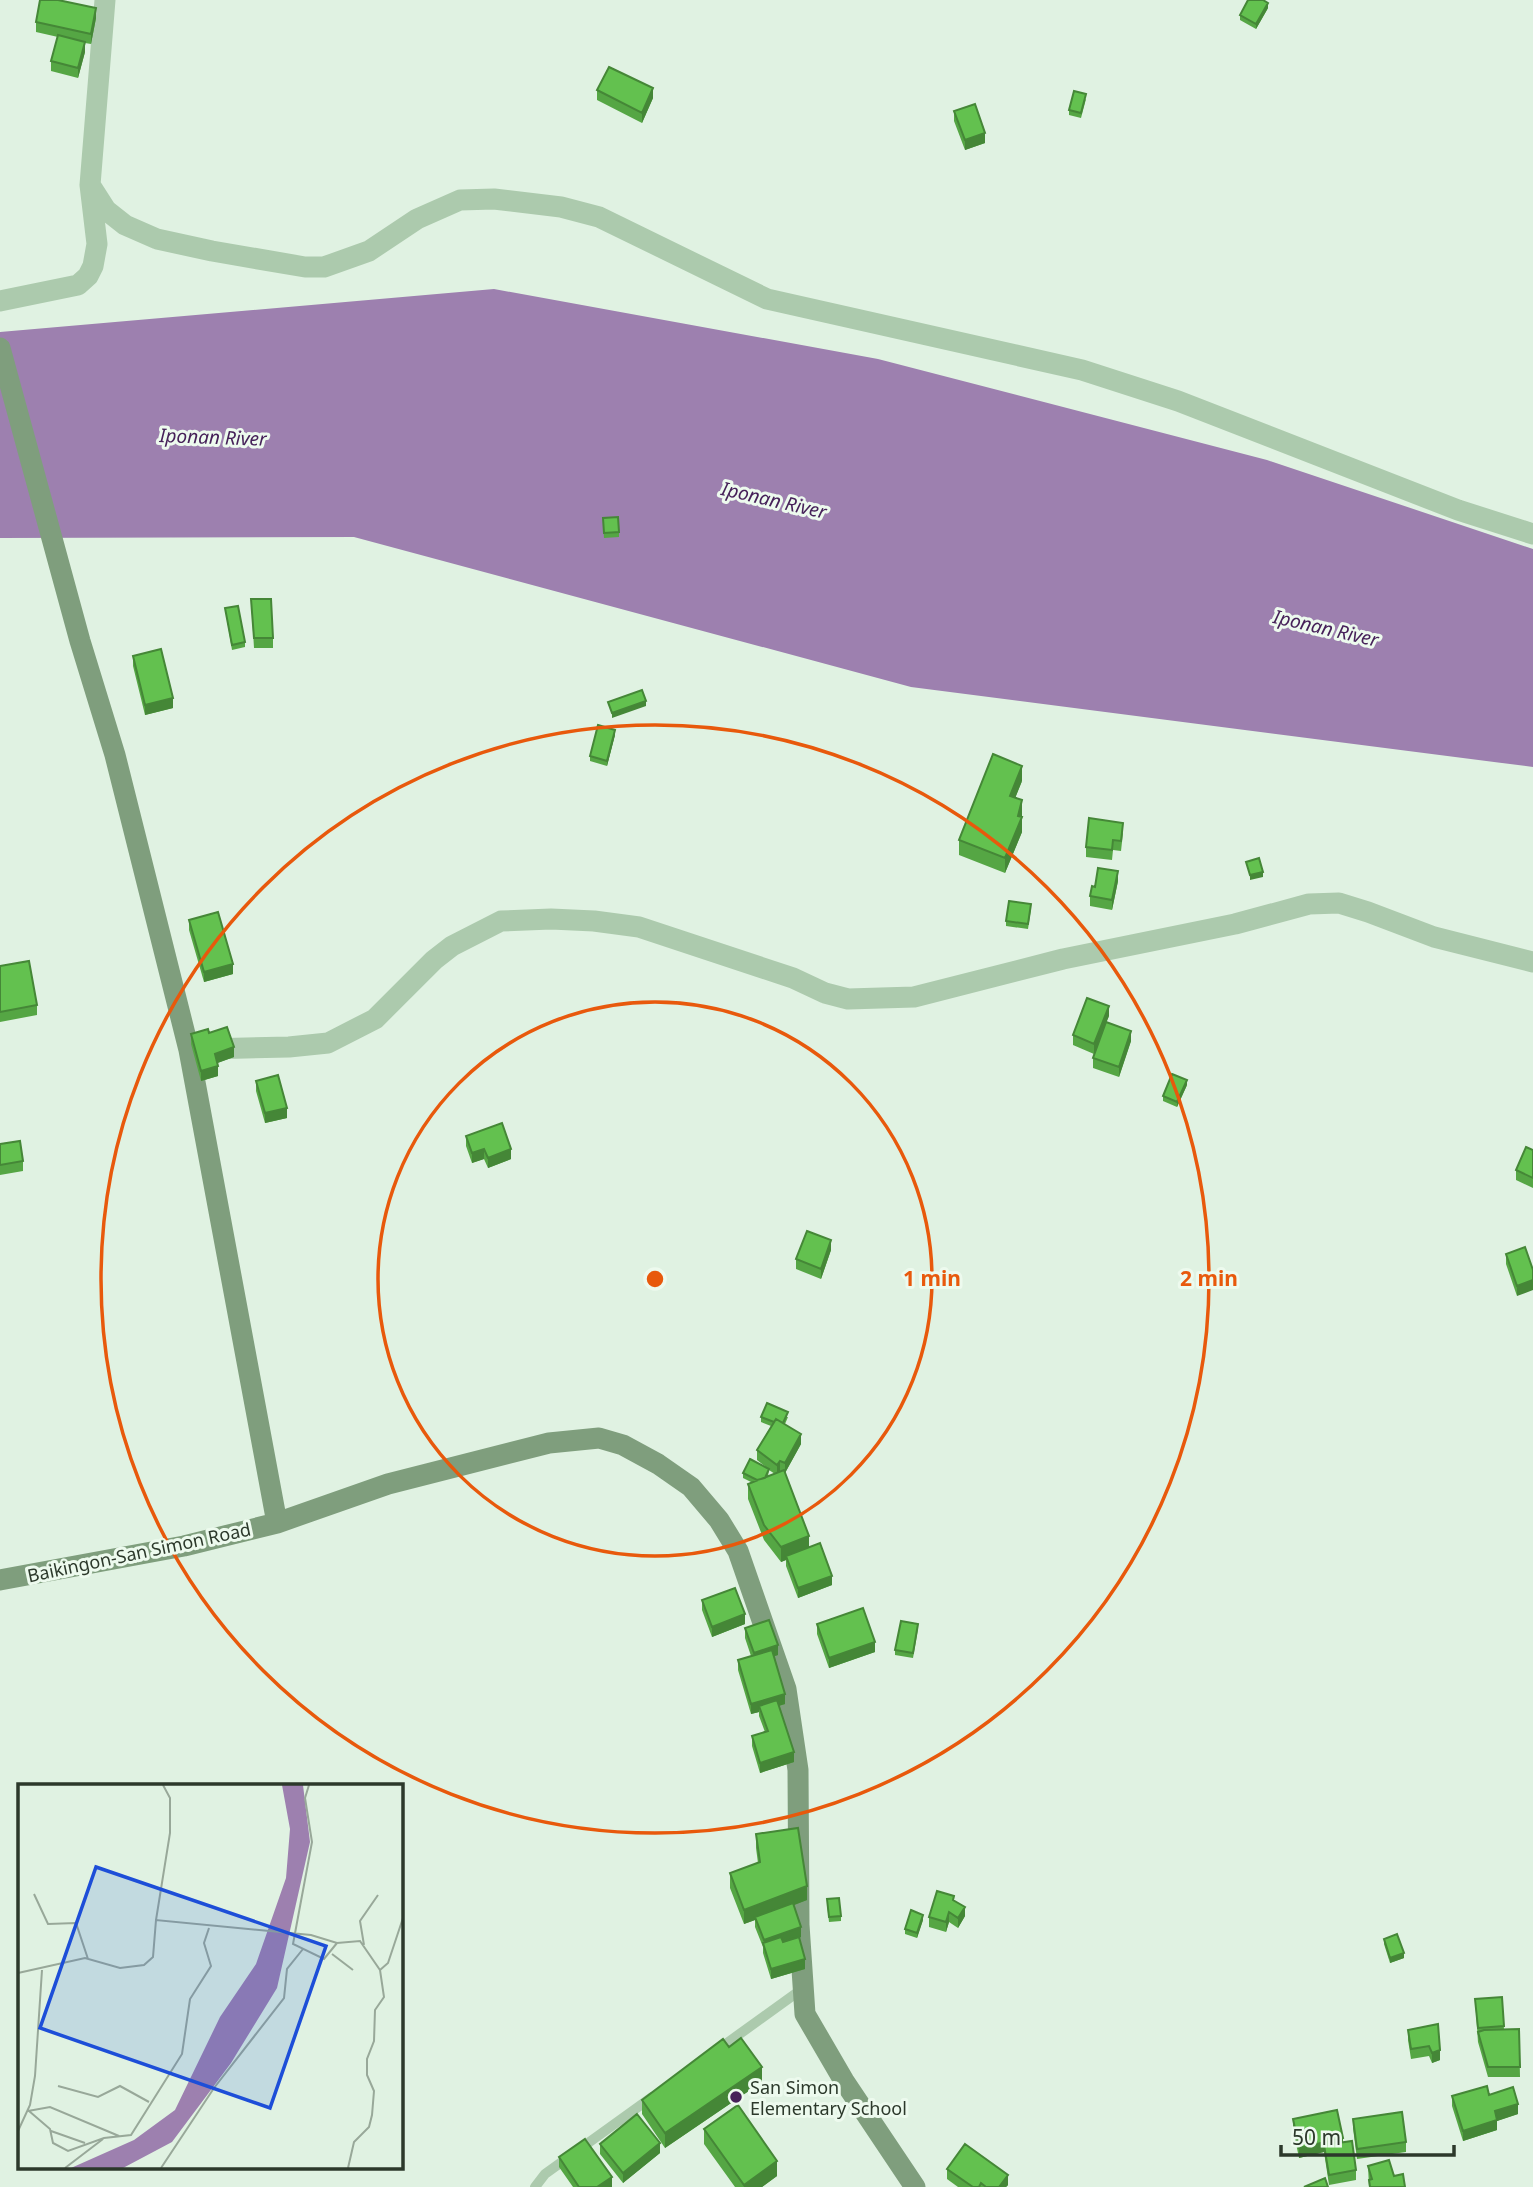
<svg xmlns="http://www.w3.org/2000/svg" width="1533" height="2187" font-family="'Noto Sans',sans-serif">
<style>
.water{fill:#9d80af}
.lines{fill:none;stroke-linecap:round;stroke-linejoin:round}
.lane{stroke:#accaad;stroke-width:10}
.street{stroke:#accaad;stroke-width:21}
.secondary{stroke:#7f9e7d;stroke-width:21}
.wall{fill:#55a644;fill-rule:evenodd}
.shaded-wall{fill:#458737}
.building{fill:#63c14f;stroke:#458737;stroke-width:2}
.ring{fill:none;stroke:#e8590c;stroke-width:3.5}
.poi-dot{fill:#462159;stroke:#edfaee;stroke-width:2.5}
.labels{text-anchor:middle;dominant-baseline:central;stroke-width:6;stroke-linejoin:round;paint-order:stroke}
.street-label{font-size:18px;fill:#2c392b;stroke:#edfaee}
.poi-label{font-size:18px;fill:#2c392b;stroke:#edfaee;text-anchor:start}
.water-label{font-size:19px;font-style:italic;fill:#462159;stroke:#edfaee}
.inset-road{fill:none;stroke:#98a899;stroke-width:2}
.view{fill:#1d4ed8;fill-opacity:0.15;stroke:#1d4ed8;stroke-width:3.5}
.inset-edge{fill:none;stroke:#2c392b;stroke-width:3.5}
.centre{fill:#e8590c;stroke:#edfaee;stroke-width:3.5}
.ring-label{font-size:21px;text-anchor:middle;font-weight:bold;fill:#e8590c;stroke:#edfaee;stroke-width:6;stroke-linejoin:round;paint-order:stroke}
</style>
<rect width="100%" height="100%" fill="#e0f2e2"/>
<path class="water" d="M 494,289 L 878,359 L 1267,460 L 1533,549 L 1533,767 L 911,687 L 354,537 L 0,538 L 0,332 Z"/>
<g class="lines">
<path class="lane" d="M 716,2051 L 802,1989
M 535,2187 L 545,2174 L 652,2097"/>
<path class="street" d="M 90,185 L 106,210 L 125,225 L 157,239 L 212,251 L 305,267 L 324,267 L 369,251 L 417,219 L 460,200 L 494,199 L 561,207 L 599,217 L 767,299 L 1082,370 L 1178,401 L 1458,510 L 1533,534
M 0,301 L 78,285 L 88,276 L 93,266 L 97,244 L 90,185 L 105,0
M 206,1049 L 289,1047 L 328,1043 L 375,1019 L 434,960 L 452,946 L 501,921 L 551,919 L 594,921 L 639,927 L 793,978 L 825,993 L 848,999 L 914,997 L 1063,959 L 1235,924 L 1309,904 L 1339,903 L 1368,912 L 1434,937 L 1533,962"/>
<path class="secondary" d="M 0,348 L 80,641 L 115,755 L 189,1050 L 277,1523 L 388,1484 L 549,1443 L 599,1438 L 623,1445 L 658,1464 L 691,1487 L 719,1520 L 738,1551 L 786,1689 L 798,1770 L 799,1925 L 805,2014 L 844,2081 L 915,2187
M 0,1580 L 184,1546 L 277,1523"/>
</g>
<path class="wall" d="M 1268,8 L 1256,29 L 1240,20 L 1240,15 Z
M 96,18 L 91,44 L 85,43 L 85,52 L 78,78 L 51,71 L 51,61 L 58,37 L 36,32 L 36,22 Z
M 597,90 L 653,98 L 642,123 L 597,100 Z
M 1086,99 L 1081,118 L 1069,115 L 1069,110 Z
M 954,111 L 985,143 L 965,150 L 954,121 Z
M 603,523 L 619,532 L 619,537 L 604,538 Z
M 251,599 L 273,638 L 273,648 L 254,648 Z
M 225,608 L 245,642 L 245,647 L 232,650 Z
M 133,656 L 173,708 L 145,715 L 133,666 Z
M 615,735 L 607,766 L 590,761 L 590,756 Z
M 1022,781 L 1015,798 L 1022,815 L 1022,832 L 1005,873 L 959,855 L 959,840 Z
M 1123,833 L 1121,851 L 1113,850 L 1112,860 L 1086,857 L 1086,847 Z
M 1118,881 L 1112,910 L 1090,906 L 1090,896 L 1095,887 Z
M 1031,909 L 1028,929 L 1006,926 L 1006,921 Z
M 189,920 L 233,974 L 204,982 L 189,930 Z
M 0,966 L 37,1005 L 37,1015 L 0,1022 Z
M 1109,1016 L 1106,1022 L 1131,1041 L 1119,1077 L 1093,1068 L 1093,1058 L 1101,1037 L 1094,1054 L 1073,1045 L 1073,1035 Z
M 209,1033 L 234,1057 L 217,1063 L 218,1076 L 201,1081 L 191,1044 L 191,1034 Z
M 256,1081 L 287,1118 L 265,1123 L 256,1091 Z
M 1187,1085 L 1177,1107 L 1163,1101 L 1163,1096 Z
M 466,1136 L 511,1159 L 488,1168 L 484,1159 L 472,1163 L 466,1146 Z
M 0,1144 L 23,1161 L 23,1171 L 0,1175 Z
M 1533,1150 L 1533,1188 L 1516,1180 L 1516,1170 Z
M 1525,1247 L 1517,1296 L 1506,1264 L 1506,1254 Z
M 831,1250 L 821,1279 L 796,1269 L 796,1259 Z
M 761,1417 L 788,1417 L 785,1424 L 801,1444 L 785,1473 L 809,1547 L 832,1585 L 798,1598 L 786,1566 L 786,1560 L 781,1562 L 764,1540 L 748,1499 L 748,1484 L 751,1482 L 743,1478 L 743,1473 L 766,1467 L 757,1460 L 757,1450 L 771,1426 L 761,1422 ZM 769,1470 L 775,1474 L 768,1476 Z
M 702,1600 L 745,1624 L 712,1637 L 702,1610 Z
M 817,1624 L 875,1652 L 829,1668 L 817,1634 Z
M 745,1628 L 778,1655 L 774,1656 L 785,1704 L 779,1706 L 794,1762 L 760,1773 L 752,1746 L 752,1736 L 765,1732 L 759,1716 L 759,1712 L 751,1714 L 738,1670 L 738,1660 L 751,1656 L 745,1638 Z
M 918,1629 L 913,1658 L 895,1655 L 895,1650 Z
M 756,1834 L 807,1900 L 793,1905 L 801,1937 L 799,1938 L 805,1969 L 771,1979 L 763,1953 L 763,1947 L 755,1927 L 755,1920 L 744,1924 L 730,1888 L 730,1873 L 758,1863 L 756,1848 Z
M 954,1900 L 965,1916 L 958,1928 L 949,1922 L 946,1932 L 929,1927 L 929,1917 Z
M 827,1904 L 841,1916 L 841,1921 L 829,1922 Z
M 923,1920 L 917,1938 L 905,1934 L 905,1929 Z
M 1384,1939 L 1404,1958 L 1390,1963 L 1384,1944 Z
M 1502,1997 L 1504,2030 L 1519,2029 L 1520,2077 L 1488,2077 L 1478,2042 L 1475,1999 Z
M 1438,2024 L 1440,2060 L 1432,2063 L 1429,2056 L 1411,2059 L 1408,2040 L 1408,2030 Z
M 729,2047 L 762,2082 L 665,2148 L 642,2114 L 642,2100 Z
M 1489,2095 L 1518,2114 L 1497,2121 L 1497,2130 L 1463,2141 L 1452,2106 L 1452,2096 Z
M 1293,2119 L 1343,2143 L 1356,2170 L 1356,2180 L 1329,2185 L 1324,2152 L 1299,2158 L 1293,2129 Z
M 1353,2119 L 1406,2142 L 1406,2152 L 1357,2159 L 1353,2128 Z
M 704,2129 L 777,2176 L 762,2187 L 735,2187 L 704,2144 Z
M 600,2144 L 660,2153 L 623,2183 L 600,2154 Z
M 559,2157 L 612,2187 L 573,2187 L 559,2167 Z
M 1368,2166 L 1394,2176 L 1405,2187 L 1369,2187 Z
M 947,2169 L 1008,2185 L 1006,2187 L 958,2187 L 947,2179 Z"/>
<path class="shaded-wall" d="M 1268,3 L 1268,8 L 1256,29 L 1256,24 Z
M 96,8 L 96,18 L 91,44 L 91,34 Z
M 85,42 L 85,52 L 78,78 L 78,68 Z
M 653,88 L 653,98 L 642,123 L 642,113 Z
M 985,133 L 985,143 L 965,150 L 965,140 Z
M 173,698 L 173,708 L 145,715 L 145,705 Z
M 646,701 L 646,706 L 612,718 L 612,713 Z
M 615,730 L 615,735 L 607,766 L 607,761 Z
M 1022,766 L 1022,781 L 1010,811 L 1010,796 Z
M 1022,800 L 1022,832 L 1005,873 L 1005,858 Z
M 1118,871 L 1118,881 L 1112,910 L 1112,900 Z
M 1263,872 L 1263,877 L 1250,880 L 1250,875 Z
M 233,964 L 233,974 L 204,982 L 204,972 Z
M 1109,1006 L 1109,1016 L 1094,1054 L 1094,1044 Z
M 1131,1031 L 1131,1041 L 1119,1077 L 1119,1067 Z
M 234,1047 L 234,1057 L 215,1064 L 215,1054 Z
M 218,1066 L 218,1076 L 201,1081 L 201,1071 Z
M 1187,1080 L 1187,1085 L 1177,1107 L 1177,1102 Z
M 287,1108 L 287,1118 L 265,1123 L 265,1113 Z
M 484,1149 L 484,1159 L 472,1163 L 472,1153 Z
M 511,1149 L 511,1159 L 488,1168 L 488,1158 Z
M 831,1240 L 831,1250 L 821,1279 L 821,1269 Z
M 1533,1280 L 1533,1290 L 1517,1296 L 1517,1286 Z
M 801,1434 L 801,1444 L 785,1473 L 785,1463 Z
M 780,1461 L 780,1471 L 777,1475 L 777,1465 Z
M 809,1536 L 809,1551 L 786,1556 L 786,1560 L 781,1562 L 781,1547 Z
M 832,1576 L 832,1585 L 798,1598 L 798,1588 Z
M 745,1614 L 745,1624 L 712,1637 L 712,1627 Z
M 875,1642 L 875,1652 L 829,1668 L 829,1658 Z
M 778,1645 L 778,1655 L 754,1663 L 754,1653 Z
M 785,1694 L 785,1704 L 761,1711 L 759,1706 L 759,1712 L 751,1714 L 751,1704 Z
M 794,1752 L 794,1762 L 760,1773 L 760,1763 Z
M 807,1886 L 807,1900 L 756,1920 L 755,1917 L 755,1920 L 744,1924 L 744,1910 Z
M 965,1907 L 965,1916 L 958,1928 L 958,1918 Z
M 949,1912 L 949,1922 L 946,1932 L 946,1922 Z
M 923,1915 L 923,1920 L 917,1938 L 917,1933 Z
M 801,1927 L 801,1937 L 765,1950 L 764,1940 Z
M 1404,1953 L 1404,1958 L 1390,1963 L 1390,1958 Z
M 805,1959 L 805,1969 L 771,1979 L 771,1969 Z
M 1440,2050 L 1440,2060 L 1432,2063 L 1432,2053 Z
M 762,2067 L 762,2082 L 665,2148 L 665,2133 Z
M 1518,2104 L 1518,2114 L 1497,2121 L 1497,2130 L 1463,2141 L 1463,2131 L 1495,2111 Z
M 1343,2138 L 1343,2148 L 1324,2145 L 1324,2152 L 1299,2158 L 1299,2148 Z
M 660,2143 L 660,2153 L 623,2183 L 623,2173 Z
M 777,2161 L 777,2176 L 762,2187 L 744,2187 L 744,2185 Z
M 1008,2175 L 1008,2185 L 1006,2187 L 999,2187 Z
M 612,2177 L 612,2187 L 597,2187 Z"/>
<path class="building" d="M 40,0 L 58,0 L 96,8 L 91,34 L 36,22 Z
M 1248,0 L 1263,0 L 1268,3 L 1256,24 L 1240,15 Z
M 58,35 L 85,42 L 78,68 L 51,61 Z
M 609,67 L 653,88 L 642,113 L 597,90 Z
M 1074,91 L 1086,94 L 1081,113 L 1069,110 Z
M 975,104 L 985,133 L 965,140 L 954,111 Z
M 618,517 L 619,532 L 604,533 L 603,518 Z
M 251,599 L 271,599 L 273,638 L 254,638 Z
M 238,606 L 245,642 L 232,645 L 225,608 Z
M 161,649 L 173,698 L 145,705 L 133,656 Z
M 642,690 L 646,701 L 612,713 L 608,702 Z
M 598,725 L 615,730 L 607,761 L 590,756 Z
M 993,754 L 1022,766 L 1010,796 L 1022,800 L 1018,816 L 1022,817 L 1005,858 L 959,840 Z
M 1089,818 L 1123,823 L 1121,841 L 1113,840 L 1112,850 L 1086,847 Z
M 1259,858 L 1263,872 L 1250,875 L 1246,862 Z
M 1098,868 L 1118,871 L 1112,900 L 1090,896 L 1092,886 L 1095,887 Z
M 1009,901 L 1031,904 L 1028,924 L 1006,921 Z
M 218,912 L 233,964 L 204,972 L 189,920 Z
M 29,961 L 37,1005 L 0,1012 L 0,966 Z
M 1087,998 L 1109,1006 L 1094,1044 L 1073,1035 Z
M 1106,1022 L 1131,1031 L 1119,1067 L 1093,1058 Z
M 227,1027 L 234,1047 L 215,1054 L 218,1066 L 201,1071 L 191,1034 L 208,1029 L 209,1033 Z
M 1172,1074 L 1187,1080 L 1177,1102 L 1163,1096 Z
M 278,1075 L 287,1108 L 265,1113 L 256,1081 Z
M 502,1123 L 511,1149 L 488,1158 L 484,1149 L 472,1153 L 466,1136 Z
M 20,1141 L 23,1161 L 0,1165 L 0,1144 Z
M 1526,1147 L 1533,1150 L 1533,1178 L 1516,1170 Z
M 807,1231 L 831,1240 L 821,1269 L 796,1259 Z
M 1525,1247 L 1533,1270 L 1533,1280 L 1517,1286 L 1506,1254 Z
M 767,1403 L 788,1412 L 783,1423 L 776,1419 L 774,1422 L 761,1417 Z
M 776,1419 L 801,1434 L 785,1463 L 780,1461 L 777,1465 L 757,1450 Z
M 750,1459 L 769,1469 L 765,1478 L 757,1480 L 743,1473 Z
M 784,1470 L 809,1536 L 781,1547 L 764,1525 L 748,1484 Z
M 820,1543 L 832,1576 L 798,1588 L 786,1556 Z
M 735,1588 L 745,1614 L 712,1627 L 702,1600 Z
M 863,1608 L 875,1642 L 829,1658 L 817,1624 Z
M 769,1620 L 778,1645 L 754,1653 L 745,1628 Z
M 901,1621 L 918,1624 L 913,1653 L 895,1650 Z
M 772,1650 L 785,1694 L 751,1704 L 738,1660 Z
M 777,1700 L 794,1752 L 760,1763 L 752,1736 L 768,1731 L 759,1706 Z
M 798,1828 L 807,1886 L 744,1910 L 730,1873 L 760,1862 L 756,1834 Z
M 937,1891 L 954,1896 L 953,1900 L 965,1907 L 958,1918 L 949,1912 L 946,1922 L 929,1917 Z
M 839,1898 L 841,1916 L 829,1917 L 827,1899 Z
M 793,1903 L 801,1927 L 764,1940 L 755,1917 Z
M 911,1910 L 923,1915 L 917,1933 L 905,1929 Z
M 1397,1934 L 1404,1953 L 1390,1958 L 1384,1939 Z
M 781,1937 L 783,1942 L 799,1937 L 805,1959 L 771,1969 L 763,1943 Z
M 1502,1997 L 1504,2026 L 1478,2028 L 1475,1999 Z
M 1438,2024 L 1440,2050 L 1432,2053 L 1429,2046 L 1411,2049 L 1408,2030 Z
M 1519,2029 L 1520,2067 L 1488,2067 L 1478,2032 L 1484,2030 Z
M 741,2038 L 762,2067 L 665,2133 L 642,2100 L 723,2039 L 729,2047 Z
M 1487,2086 L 1489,2095 L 1513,2087 L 1518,2104 L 1495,2111 L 1497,2120 L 1463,2131 L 1452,2096 Z
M 738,2105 L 777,2161 L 744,2185 L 704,2129 Z
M 1337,2110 L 1343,2138 L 1299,2148 L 1293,2119 Z
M 1402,2112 L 1406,2142 L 1357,2149 L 1353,2119 Z
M 637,2114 L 660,2143 L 623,2173 L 600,2144 Z
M 585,2139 L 612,2177 L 597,2187 L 579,2187 L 559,2157 Z
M 1352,2141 L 1356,2170 L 1329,2175 L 1324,2145 Z
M 965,2144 L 1008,2175 L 999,2187 L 986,2187 L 981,2183 L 979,2187 L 973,2187 L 947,2169 Z
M 1389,2160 L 1394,2176 L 1403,2174 L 1405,2187 L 1370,2187 L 1369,2180 L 1372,2179 L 1368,2166 Z
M 1325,2178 L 1328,2187 L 1304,2187 Z"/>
<g class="ring">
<circle cx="655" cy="1279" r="277"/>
<circle cx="655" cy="1279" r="554"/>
</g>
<circle class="poi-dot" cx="736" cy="2097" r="7"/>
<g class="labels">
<g class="street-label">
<text transform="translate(139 1552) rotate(-12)">Baikingon-San Simon Road</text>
</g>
<g class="poi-label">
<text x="750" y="2087">San Simon<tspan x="750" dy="21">Elementary School</tspan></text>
</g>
<g class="water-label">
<text transform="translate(213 437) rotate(2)">Iponan River</text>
<text transform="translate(774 500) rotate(13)">Iponan River</text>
<text transform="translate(1326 628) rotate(13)">Iponan River</text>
</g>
</g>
<g transform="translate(18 1784)">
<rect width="385" height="385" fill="#e0f2e2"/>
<path d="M 264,1 L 285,1 L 292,58 L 259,204 L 213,279 L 154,358 L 105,384 L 53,384 L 116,356 L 157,326 L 202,233 L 238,180 L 268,94 L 272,45 Z" fill="#9d80af"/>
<path class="inset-road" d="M 291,1 L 287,14 L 294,58 L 275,160 L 306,175 L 319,159M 16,110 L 30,140 L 58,139 L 70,175M 138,136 L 152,49 L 152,14 L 145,1M 346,161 L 342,137 L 360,111M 314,170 L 335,186M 0,189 L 67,174 L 102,184 L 126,181 L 135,173 L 138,136 L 293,151 L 319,159 L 342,157 L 362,186 L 370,179 L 385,134M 40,302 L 80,313 L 102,302 L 131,318M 10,327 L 32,323 L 101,352M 11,327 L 32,345 L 35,359 L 50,367 L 86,354 L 113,351 L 164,270 L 172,215 L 193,182 L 186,159 L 191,144M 0,347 L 12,321 L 17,292 L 24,186M 33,347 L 67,359M 47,384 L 85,355M 143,384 L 196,304 L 266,214 L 269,185 L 285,165M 330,384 L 336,358 L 351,343 L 354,331 L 356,307 L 349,291 L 349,275 L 356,257 L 357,226 L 366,213 L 362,186"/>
<path class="view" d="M 78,83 L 308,162 L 252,324 L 22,244 Z"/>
<rect width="385" height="385" class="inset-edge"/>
</g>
<circle cx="655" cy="1279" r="10" class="centre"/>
<g class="ring-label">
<text x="932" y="1286">1 min</text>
<text x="1209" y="1286">2 min</text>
</g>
<path d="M1281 2145v10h173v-10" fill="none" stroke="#2c392b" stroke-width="3.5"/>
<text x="1292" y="2145" font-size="21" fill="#2c392b" stroke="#edfaee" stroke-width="5" paint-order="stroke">50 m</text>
</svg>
